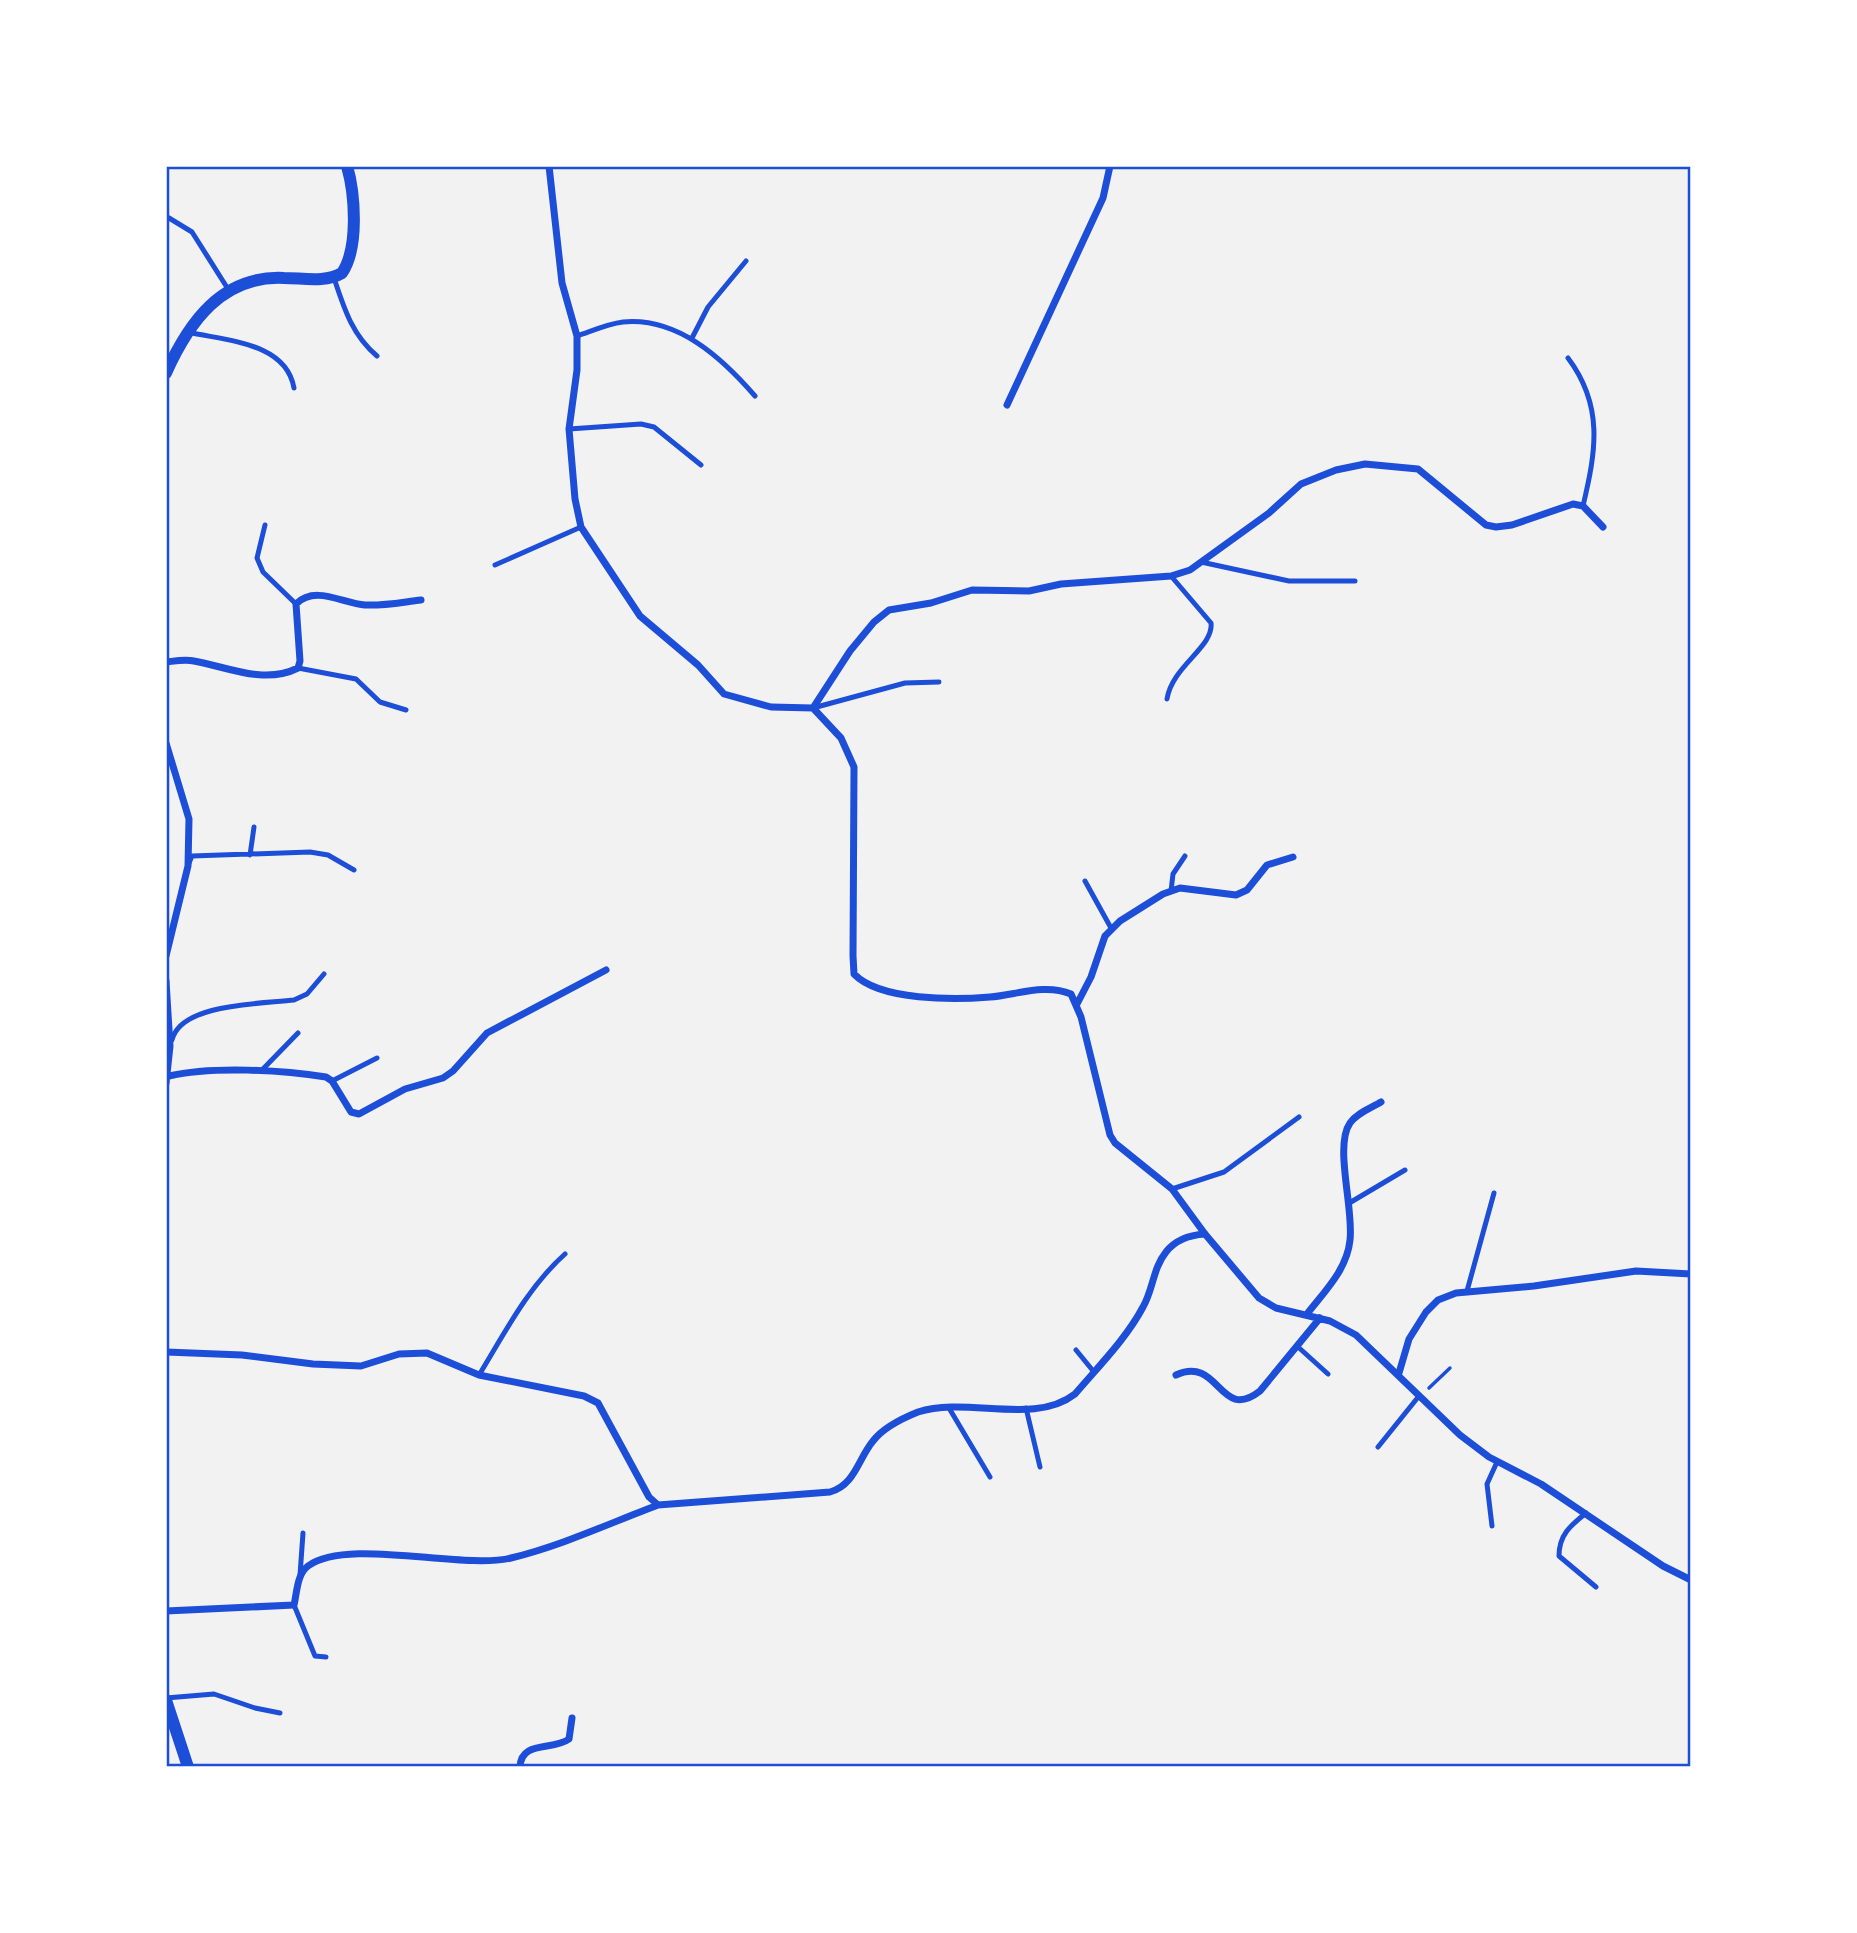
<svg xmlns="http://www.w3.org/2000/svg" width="1857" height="1933" font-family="'Work Sans',sans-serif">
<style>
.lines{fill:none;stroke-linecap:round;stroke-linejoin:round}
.path{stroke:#1d4ed8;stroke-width:3.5}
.service{stroke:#1d4ed8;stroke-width:5}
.minor{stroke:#1d4ed8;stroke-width:7}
.tertiary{stroke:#1d4ed8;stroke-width:12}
.neatline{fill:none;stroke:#1d4ed8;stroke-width:2.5}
</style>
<rect width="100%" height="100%" fill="#f2f2f2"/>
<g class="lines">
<path class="path" d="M 1429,1388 L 1450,1368"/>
<path class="service" d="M 169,218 L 192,232 L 228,289
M 334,278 C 344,308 352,335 377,356
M 188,332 C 226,341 286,342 294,388
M 577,336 C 592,331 607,324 623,322 C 678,317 722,358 755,396
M 692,338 L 708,307 L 746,261
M 1568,358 C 1604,406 1596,451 1583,506
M 569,429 L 641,424 L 654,427 L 701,465
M 265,525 L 257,558 L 263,572 L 296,604
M 1201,562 L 1289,581 L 1355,581
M 495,565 L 581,527
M 298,668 L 356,679 L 380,702 L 406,710
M 1167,699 C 1172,666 1214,647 1211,623 L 1171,576
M 813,708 L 905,683 L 939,682
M 250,855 L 254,827
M 189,863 L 192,856 L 310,852 L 328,855 L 354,870
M 1085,881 L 1111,928
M 1171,891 L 1173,874 L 1185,856
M 172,1040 C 181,1003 262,1004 294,1000 L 307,994 L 324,974
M 261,1071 L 298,1033
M 332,1081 L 377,1058
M 1172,1189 L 1224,1172 L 1299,1117
M 1351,1202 L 1405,1170
M 1467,1291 L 1494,1193
M 1297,1346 L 1328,1374
M 1076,1350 L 1094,1372
M 479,1375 C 504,1334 528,1287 565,1254
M 949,1408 L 990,1477
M 1026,1408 L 1040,1467
M 1378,1447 L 1419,1396
M 1586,1513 C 1570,1526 1559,1535 1559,1556 L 1596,1587
M 1492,1526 L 1487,1484 L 1497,1462
M 300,1575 L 303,1533
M 294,1605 L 315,1656 L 326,1657
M 166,1698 L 214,1694 L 255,1708 L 280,1713"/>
<path class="minor" d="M 549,166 L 562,283 L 577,336 L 577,370 L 569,429 L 575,499 L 581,527 L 640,616 L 698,665 L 724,694 L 771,707 L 813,708 L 850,651 L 874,622 L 889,610 L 931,603 L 972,590 L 1029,591 L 1061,584 L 1171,576 L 1190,570 L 1269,513 L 1301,484 L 1336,470 L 1365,464 L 1418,469 L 1486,525 L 1496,527 L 1512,525 L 1573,504 L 1583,506 L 1603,527
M 1007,405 L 1103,198 L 1110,166
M 166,662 C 175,661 185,659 194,661 C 228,667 264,685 298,668 L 300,661 L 296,604 C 315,585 342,603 365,605 C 384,606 403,602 421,600
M 813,708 L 841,738 L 854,767 L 853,956 L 854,974 C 880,1001 955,1000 990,997 C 1016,995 1045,983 1071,994 L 1081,1017 L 1110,1135 L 1115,1143 L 1172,1189 L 1205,1234 L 1259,1298 L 1276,1308 L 1330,1321 L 1356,1335 L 1460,1435 L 1489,1457 L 1541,1484 L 1663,1566 L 1691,1580
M 166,743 L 189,819 L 188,866 L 166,956
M 166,981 L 170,1046 L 166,1083
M 1077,1004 L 1091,977 L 1105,936 L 1120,921 L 1163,894 L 1180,888 L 1236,895 L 1247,890 L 1267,865 L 1293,857
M 169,1076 C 213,1066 281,1070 326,1077 L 332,1081 L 351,1112 L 359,1114 L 405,1089 L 443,1078 L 453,1071 L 487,1033 L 606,970
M 1307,1314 C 1324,1292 1347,1270 1350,1240 C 1354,1209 1334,1146 1350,1123 C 1357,1113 1371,1108 1381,1102
M 166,1352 L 242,1355 L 313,1364 L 361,1366 L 399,1354 L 427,1353 L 479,1375 L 584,1396 L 598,1403 L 649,1497 L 658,1505 L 830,1492 C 855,1485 858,1459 873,1441 C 883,1428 903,1418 918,1412 C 967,1396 1034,1426 1075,1394 C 1098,1367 1126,1339 1143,1307 C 1153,1290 1153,1268 1166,1252 C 1176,1239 1190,1235 1205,1234
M 1399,1373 L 1409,1339 L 1426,1312 L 1438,1300 L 1456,1293 L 1534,1286 L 1636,1271 L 1691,1274
M 1176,1375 C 1220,1355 1219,1423 1260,1391 L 1320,1318
M 166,1611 L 294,1605 C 297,1592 297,1574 308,1566 C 348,1537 461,1570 511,1558 C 561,1546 610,1523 658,1505
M 520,1767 C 521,1740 553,1751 569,1739 L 572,1718"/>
<path class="tertiary" d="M 166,373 C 189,322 222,275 284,278 C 303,278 325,283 342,273 C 359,248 355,194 347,166
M 166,1700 L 188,1767"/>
</g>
<rect width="1857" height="1933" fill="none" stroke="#ffffff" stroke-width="336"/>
<rect x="168" y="168" width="1521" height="1597" class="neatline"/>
</svg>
